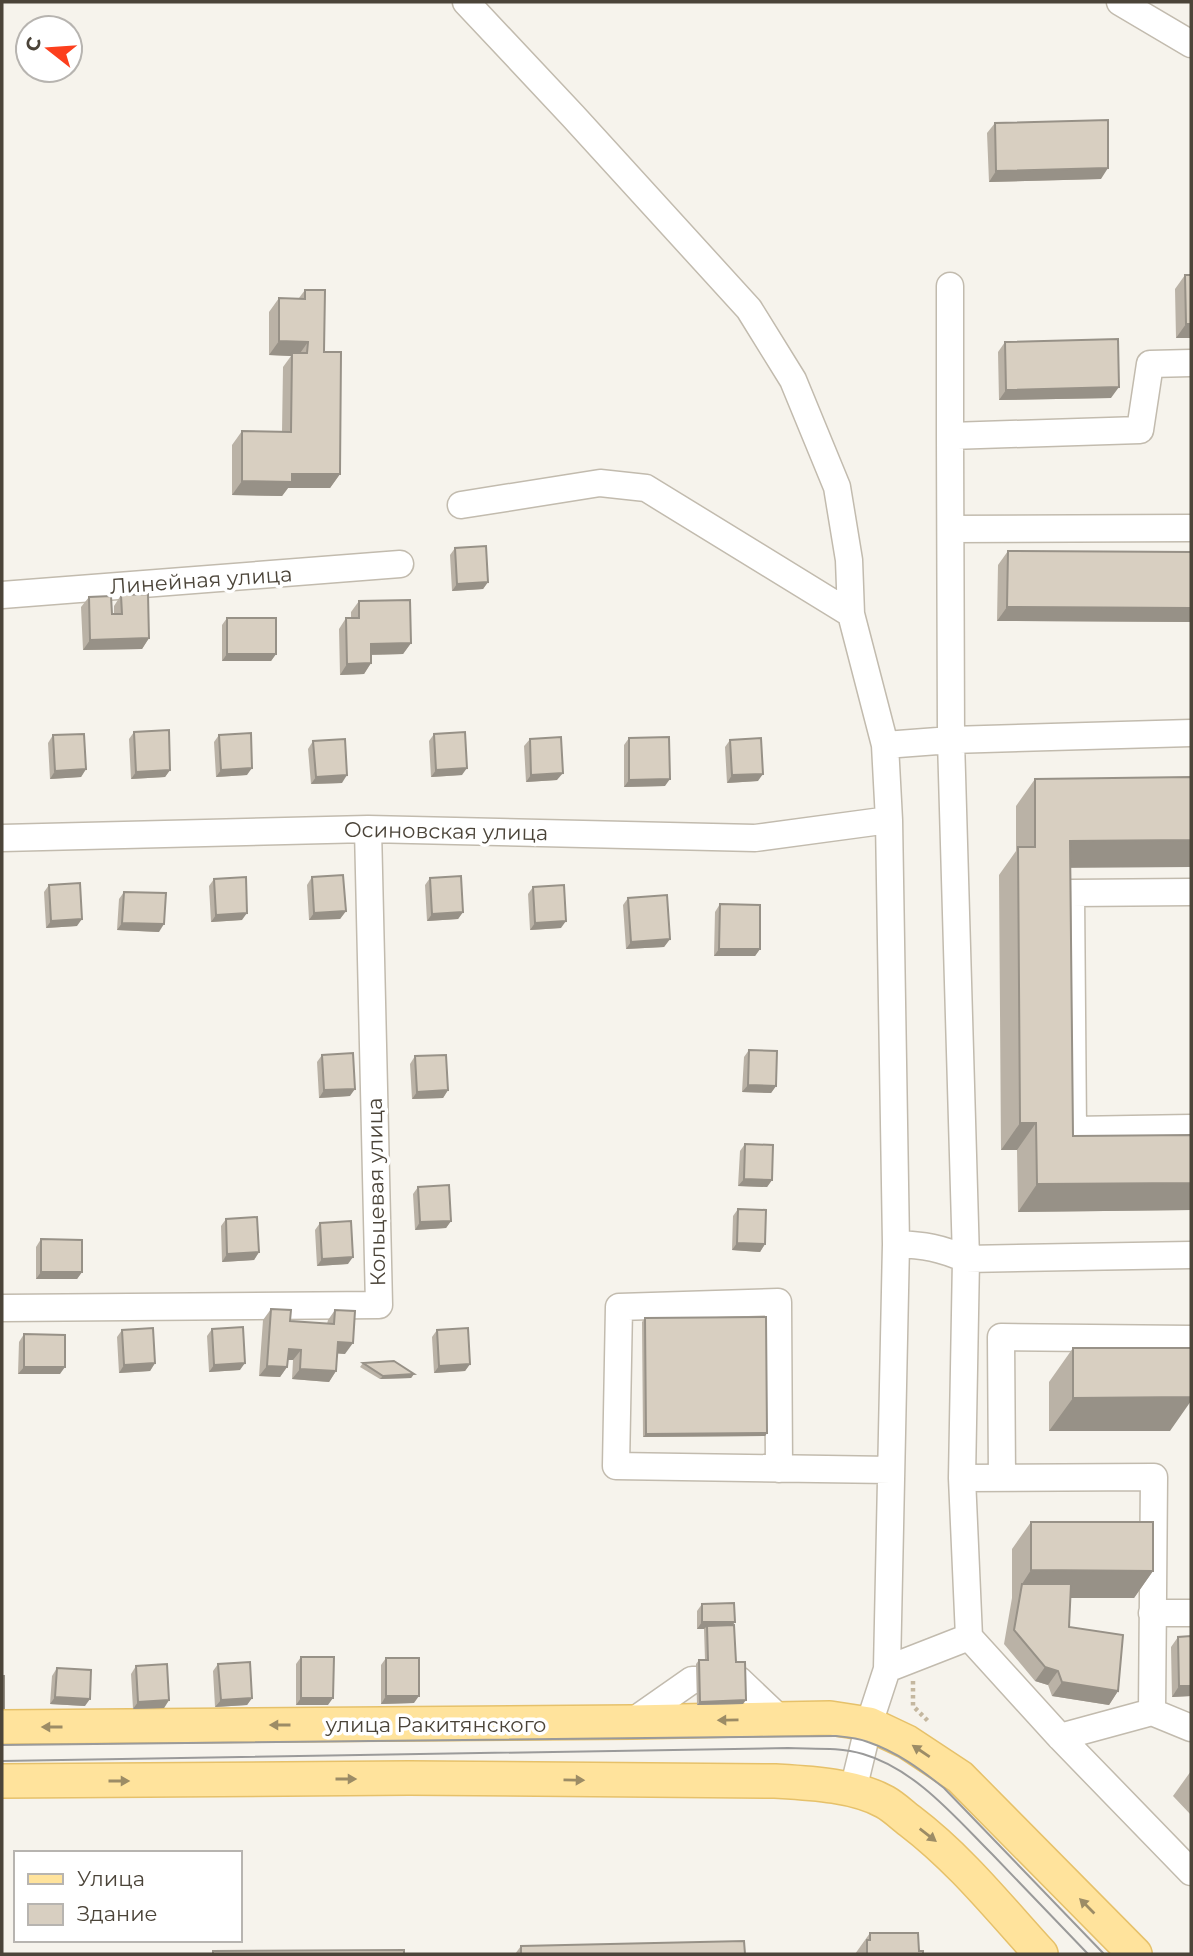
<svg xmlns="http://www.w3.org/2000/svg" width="1193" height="1956" font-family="Montserrat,sans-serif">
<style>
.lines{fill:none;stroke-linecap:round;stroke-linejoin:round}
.minor-casing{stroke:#c2bbae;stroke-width:29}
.major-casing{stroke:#e6c16a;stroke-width:36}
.path{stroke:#c4b79f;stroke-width:4.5;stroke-dasharray:3.5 3.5;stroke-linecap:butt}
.minor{stroke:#fff;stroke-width:26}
.major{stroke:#ffe39c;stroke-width:33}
.tram{stroke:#9a9a9a;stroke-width:2}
.wall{fill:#bab2a6}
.shaded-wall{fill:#979187}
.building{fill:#d8cfc1;stroke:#979187;stroke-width:2}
.oneway{fill:#9c8c66}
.labels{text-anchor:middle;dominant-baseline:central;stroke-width:7;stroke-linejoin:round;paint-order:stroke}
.street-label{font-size:21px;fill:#4b4439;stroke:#fff}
</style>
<rect width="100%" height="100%" fill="#f6f3ec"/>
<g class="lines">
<defs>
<path id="minor" d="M 466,2 L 573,116 L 749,309 L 793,380 L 837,487 L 849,560 L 851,614 L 885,745 L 889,820 L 896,1244 L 887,1669 L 869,1724 L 853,1790
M 1120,2 L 1191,44
M 950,286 L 950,436
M 461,505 L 600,483 L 646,488 L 851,614
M 951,529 L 1191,528
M 2,595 L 400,564
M 885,745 L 951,740 L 1191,733
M 2,838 L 368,829 L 755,838 L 889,820
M 1191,892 L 1071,893 L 1073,1130 L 1191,1128
M 896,1244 C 925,1245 940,1248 966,1259 L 951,740 L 950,436 L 1140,430 L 1150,364 L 1191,363
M 2,1308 L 379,1305 L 368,829
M 779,1469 L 778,1302 L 619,1307 L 616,1466 L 891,1470
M 962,1478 L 1154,1477 L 1152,1712 L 1060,1737
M 1002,1478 L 1001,1337 L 1191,1339
M 1152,1613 L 1191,1613
M 969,1637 L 962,1478 L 966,1259 L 1191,1255
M 887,1669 L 969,1637 L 1060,1737 L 1191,1872
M 1152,1712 L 1191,1728
M 632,1722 L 692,1680 L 739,1680 L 779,1718"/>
<path id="major" d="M 2,1727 L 632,1722 L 830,1718 L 869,1724 L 907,1742 L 960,1777 L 1135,1954
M 2,1781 L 409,1778 L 775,1781 C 809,1783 855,1785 885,1802 C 894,1807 902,1815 910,1821 C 960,1859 999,1908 1041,1954"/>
</defs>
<use href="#minor" class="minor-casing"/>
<use href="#major" class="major-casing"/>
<path class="path" d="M 913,1681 L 913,1706 L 929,1722"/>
<use href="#minor" class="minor"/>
<use href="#major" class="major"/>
<path class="tram" d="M 2,1745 L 835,1736 C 846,1737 858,1738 868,1742 C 897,1752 920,1769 944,1788 L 1104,1954
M 2,1761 L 788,1748 C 813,1749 839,1747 863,1754 C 915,1769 955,1817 992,1854 C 1024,1887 1056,1921 1088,1954"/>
</g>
<path class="wall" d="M 995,123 L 1101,179 L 989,182 L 987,133 Z
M 1185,275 L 1191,338 L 1176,338 L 1175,289 Z
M 305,290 L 324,352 L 340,474 L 330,488 L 288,488 L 282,496 L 232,495 L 232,445 L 242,431 L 282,432 L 283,367 L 291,356 L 269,355 L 269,312 L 279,298 L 299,298 Z
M 1005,342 L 1111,398 L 999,400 L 998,352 Z
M 455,548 L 488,582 L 483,589 L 452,591 L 450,555 Z
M 1008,551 L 1191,552 L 1191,622 L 997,621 L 998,565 Z
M 121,595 L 149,638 L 142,649 L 83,650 L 81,607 L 89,597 L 112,614 L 114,614 L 114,606 Z
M 359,601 L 411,643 L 403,654 L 371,655 L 371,663 L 364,674 L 340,675 L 339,629 L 346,618 L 351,618 L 351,612 Z
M 227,618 L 276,654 L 271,661 L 222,661 L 222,625 Z
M 134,732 L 170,770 L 165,777 L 131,779 L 129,739 Z
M 434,734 L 462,775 L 431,777 L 429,741 Z
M 53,735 L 86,769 L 81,777 L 50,779 L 48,743 Z
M 219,735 L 247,775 L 216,777 L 214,742 Z
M 629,738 L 665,786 L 624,787 L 624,745 Z
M 530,739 L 557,780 L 526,782 L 524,746 Z
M 730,740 L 758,781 L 727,783 L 725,747 Z
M 313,741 L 342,783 L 311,784 L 308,749 Z
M 1035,779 L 1071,868 L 1073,1136 L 1191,1135 L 1191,1210 L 1018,1212 L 1017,1150 L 1001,1150 L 999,875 L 1016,851 L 1016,806 Z
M 312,877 L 346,911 L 340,919 L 309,920 L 307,885 Z
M 430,878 L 463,912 L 458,919 L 427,921 L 425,885 Z
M 214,879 L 242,920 L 211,922 L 209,886 Z
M 49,885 L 77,926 L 46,928 L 44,892 Z
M 533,887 L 561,928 L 530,930 L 528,894 Z
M 124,892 L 159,932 L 117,930 L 119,899 Z
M 628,898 L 670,939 L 664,947 L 626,949 L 623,905 Z
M 720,904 L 760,949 L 755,956 L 714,956 L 715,912 Z
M 749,1050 L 776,1086 L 771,1093 L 742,1092 L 744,1057 Z
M 322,1055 L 350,1096 L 319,1098 L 317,1062 Z
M 415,1056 L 448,1090 L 443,1098 L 412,1099 L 410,1064 Z
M 745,1144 L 772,1180 L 767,1187 L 738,1186 L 740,1151 Z
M 418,1187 L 451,1221 L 446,1228 L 415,1230 L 413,1194 Z
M 738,1209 L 765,1244 L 760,1252 L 732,1250 L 733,1216 Z
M 226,1219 L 259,1252 L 254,1260 L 222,1262 L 221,1226 Z
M 320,1223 L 348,1264 L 317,1266 L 315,1230 Z
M 41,1239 L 82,1272 L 77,1279 L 36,1279 L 36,1247 Z
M 271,1309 L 290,1321 L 327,1324 L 328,1320 L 335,1310 L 345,1354 L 337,1353 L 336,1371 L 329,1382 L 292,1379 L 293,1360 L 288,1360 L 287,1367 L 280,1377 L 259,1376 L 263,1320 Z
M 645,1318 L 767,1433 L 765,1436 L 643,1437 L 642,1322 Z
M 212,1329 L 240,1370 L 209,1372 L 207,1336 Z
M 122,1330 L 155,1363 L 150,1371 L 119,1373 L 117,1337 Z
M 437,1330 L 470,1364 L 465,1371 L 434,1373 L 432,1337 Z
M 24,1334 L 60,1374 L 18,1374 L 19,1342 Z
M 1073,1348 L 1170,1431 L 1049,1431 L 1049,1382 Z
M 363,1363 L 414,1374 L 411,1378 L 380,1379 L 360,1367 Z
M 1031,1522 L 1153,1571 L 1134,1598 L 1070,1598 L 1069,1627 L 1118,1691 L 1109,1705 L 1052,1696 L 1048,1685 L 1035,1681 L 1004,1644 L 1012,1598 L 1012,1549 Z
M 702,1604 L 732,1625 L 736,1662 L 743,1704 L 697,1705 L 696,1664 L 699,1660 L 705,1660 L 704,1629 L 697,1629 L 697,1611 Z
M 1191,1636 L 1191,1696 L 1172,1697 L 1171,1647 L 1178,1637 Z
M 301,1657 L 328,1705 L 296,1705 L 296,1664 Z
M 386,1658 L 414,1703 L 381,1704 L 381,1665 Z
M 218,1664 L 252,1698 L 247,1705 L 215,1707 L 213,1671 Z
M 136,1666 L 169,1700 L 164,1708 L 133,1709 L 131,1674 Z
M 57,1668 L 85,1706 L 50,1704 L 52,1676 Z
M 1191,1771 L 1191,1815 L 1173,1796 Z
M 870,1933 L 919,1951 L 923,1954 L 855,1954 Z
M 521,1946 L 745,1954 L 515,1954 Z"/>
<path class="shaded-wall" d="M 1108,168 L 1101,179 L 989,182 L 996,171 Z
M 1186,324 L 1191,324 L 1191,338 L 1176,338 Z
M 279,341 L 308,342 L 298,356 L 292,353 L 291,356 L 269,355 Z
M 1119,387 L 1111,398 L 999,400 L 1006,390 Z
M 292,474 L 340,474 L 330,488 L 288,488 L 282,496 L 232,495 L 242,481 Z
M 488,582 L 483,589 L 452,591 L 457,584 Z
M 1007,607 L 1191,608 L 1191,622 L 997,621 Z
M 149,638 L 142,649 L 83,650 L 90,640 Z
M 411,643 L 403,654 L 363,655 L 371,644 Z
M 227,654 L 276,654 L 271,661 L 222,661 Z
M 371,663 L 364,674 L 340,675 L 347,664 Z
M 252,768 L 247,775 L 216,777 L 221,770 Z
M 467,768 L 462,775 L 431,777 L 436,770 Z
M 86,769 L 81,777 L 50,779 L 55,771 Z
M 170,770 L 165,777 L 131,779 L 136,772 Z
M 563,773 L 557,780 L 526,782 L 531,775 Z
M 763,774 L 758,781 L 727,783 L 732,775 Z
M 347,775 L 342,783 L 311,784 L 316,777 Z
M 670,779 L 665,786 L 624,787 L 629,780 Z
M 1191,840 L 1191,867 L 1051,868 L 1070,841 Z
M 346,911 L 340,919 L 309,920 L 314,913 Z
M 463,912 L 458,919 L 427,921 L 432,914 Z
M 247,913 L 242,920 L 211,922 L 216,915 Z
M 82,919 L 77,926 L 46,928 L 51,921 Z
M 566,921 L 561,928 L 530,930 L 535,923 Z
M 122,923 L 164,924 L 159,932 L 117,930 Z
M 670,939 L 664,947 L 626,949 L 631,942 Z
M 719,949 L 760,949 L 755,956 L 714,956 Z
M 748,1085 L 776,1086 L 771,1093 L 742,1092 Z
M 355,1089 L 350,1096 L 319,1098 L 324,1090 Z
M 448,1090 L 443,1098 L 412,1099 L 417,1092 Z
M 1020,1123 L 1036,1123 L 1017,1150 L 1001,1150 Z
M 744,1179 L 772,1180 L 767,1187 L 738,1186 Z
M 1191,1183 L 1191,1210 L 1018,1212 L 1037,1184 Z
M 451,1221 L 446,1228 L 415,1230 L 420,1222 Z
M 737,1243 L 765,1244 L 760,1252 L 732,1250 Z
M 259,1252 L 254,1260 L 222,1262 L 227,1254 Z
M 353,1257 L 348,1264 L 317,1266 L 322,1259 Z
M 41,1272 L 82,1272 L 77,1279 L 36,1279 Z
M 338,1342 L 353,1343 L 345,1354 L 330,1353 Z
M 289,1349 L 301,1350 L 293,1360 L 281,1360 Z
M 155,1363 L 150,1371 L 119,1373 L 124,1365 Z
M 245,1363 L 240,1370 L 209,1372 L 214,1365 Z
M 470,1364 L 465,1371 L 434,1373 L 439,1366 Z
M 267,1366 L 287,1367 L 280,1377 L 259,1376 Z
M 24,1367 L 65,1367 L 60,1374 L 18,1374 Z
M 300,1369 L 336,1371 L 329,1382 L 292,1379 Z
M 414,1374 L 411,1378 L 380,1379 L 383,1376 Z
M 1191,1397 L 1191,1401 L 1170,1431 L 1049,1431 L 1073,1398 Z
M 767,1433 L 765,1436 L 643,1437 L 646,1434 Z
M 1031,1570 L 1153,1571 L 1134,1598 L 1019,1598 L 1022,1584 Z
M 702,1622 L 735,1622 L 730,1629 L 707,1626 L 704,1629 L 697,1629 Z
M 1045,1667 L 1058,1671 L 1048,1685 L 1035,1681 Z
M 1062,1682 L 1118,1691 L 1109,1705 L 1052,1696 Z
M 1179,1686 L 1191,1686 L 1191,1696 L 1172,1697 Z
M 386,1696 L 419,1696 L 414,1703 L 381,1704 Z
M 55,1697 L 90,1699 L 85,1706 L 50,1704 Z
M 252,1698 L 247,1705 L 215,1707 L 221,1700 Z
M 301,1698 L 333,1698 L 328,1705 L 296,1705 Z
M 169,1700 L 164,1708 L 133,1709 L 138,1702 Z
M 746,1700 L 743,1704 L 697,1705 L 700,1702 Z"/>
<path class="building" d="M 1108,120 L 1108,168 L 996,171 L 995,123 Z
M 1185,275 L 1191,275 L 1191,324 L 1186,324 Z
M 305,290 L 325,290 L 324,352 L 341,352 L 340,474 L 292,474 L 292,482 L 242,481 L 242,431 L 291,432 L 292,353 L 307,353 L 308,342 L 279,341 L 279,298 L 305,299 Z
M 1118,339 L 1119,387 L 1006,390 L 1005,342 Z
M 486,546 L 488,582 L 457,584 L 455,548 Z
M 1008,551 L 1191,552 L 1191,608 L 1007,607 Z
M 148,594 L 149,638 L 90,640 L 89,597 L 111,596 L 112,614 L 122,614 L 121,595 Z
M 410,600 L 411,643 L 371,644 L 371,663 L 347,664 L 346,618 L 359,618 L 359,601 Z
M 227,618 L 276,618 L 276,654 L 227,654 Z
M 169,730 L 170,770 L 136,772 L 134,732 Z
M 465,732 L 467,768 L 436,770 L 434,734 Z
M 251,733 L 252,768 L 221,770 L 219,735 Z
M 84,734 L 86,769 L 55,771 L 53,735 Z
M 561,737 L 563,773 L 531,775 L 530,739 Z
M 669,737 L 670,779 L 629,780 L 629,738 Z
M 761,738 L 763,774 L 732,775 L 730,740 Z
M 345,739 L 347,775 L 316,777 L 313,741 Z
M 1191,777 L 1191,840 L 1070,841 L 1073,1136 L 1191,1135 L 1191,1183 L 1037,1184 L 1036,1123 L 1020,1123 L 1018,847 L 1035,847 L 1035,779 Z
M 343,875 L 346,911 L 314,913 L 312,877 Z
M 461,876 L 463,912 L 432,914 L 430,878 Z
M 246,877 L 247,913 L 216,915 L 214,879 Z
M 80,883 L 82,919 L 51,921 L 49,885 Z
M 564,885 L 566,921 L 535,923 L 533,887 Z
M 124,892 L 166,893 L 164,924 L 122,923 Z
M 667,895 L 670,939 L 631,942 L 628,898 Z
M 720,904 L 760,905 L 760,949 L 719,949 Z
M 749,1050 L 777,1051 L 776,1086 L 748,1085 Z
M 353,1053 L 355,1089 L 324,1090 L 322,1055 Z
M 446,1055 L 448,1090 L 417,1092 L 415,1056 Z
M 745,1144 L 773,1145 L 772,1180 L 744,1179 Z
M 449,1185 L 451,1221 L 420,1222 L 418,1187 Z
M 738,1209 L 766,1210 L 765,1244 L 737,1243 Z
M 257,1217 L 259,1252 L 227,1254 L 226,1219 Z
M 351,1221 L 353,1257 L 322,1259 L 320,1223 Z
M 41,1239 L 82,1240 L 82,1272 L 41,1272 Z
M 271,1309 L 291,1310 L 290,1321 L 334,1324 L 335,1310 L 355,1311 L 353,1343 L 338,1342 L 336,1371 L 300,1369 L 301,1350 L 289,1349 L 287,1367 L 267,1366 Z
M 766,1317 L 767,1433 L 646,1434 L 645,1318 Z
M 243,1327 L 245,1363 L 214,1365 L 212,1329 Z
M 153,1328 L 155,1363 L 124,1365 L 122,1330 Z
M 468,1328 L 470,1364 L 439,1366 L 437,1330 Z
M 24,1334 L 65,1335 L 65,1367 L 24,1367 Z
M 1073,1348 L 1191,1348 L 1191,1397 L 1073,1398 Z
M 394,1361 L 414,1374 L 383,1376 L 363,1363 Z
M 1031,1522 L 1153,1522 L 1153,1571 L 1031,1570 Z
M 1022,1584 L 1071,1584 L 1069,1627 L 1123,1635 L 1118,1691 L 1062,1682 L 1058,1671 L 1045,1667 L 1014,1630 Z
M 734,1603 L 735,1622 L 702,1622 L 702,1604 Z
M 734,1625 L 736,1662 L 745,1662 L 746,1700 L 700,1702 L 699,1660 L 708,1660 L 707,1626 Z
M 1191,1636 L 1191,1686 L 1179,1686 L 1178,1637 Z
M 301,1657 L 334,1657 L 333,1698 L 301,1698 Z
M 386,1658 L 419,1658 L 419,1696 L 386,1696 Z
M 250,1662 L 252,1698 L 221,1700 L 218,1664 Z
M 167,1664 L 169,1700 L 138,1702 L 136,1666 Z
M 57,1668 L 91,1670 L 90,1699 L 55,1697 Z
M 2,1676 L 4,1676 L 4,1708 L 2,1708 Z
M 870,1933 L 918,1933 L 919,1951 L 923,1951 L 923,1954 L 867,1954 L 867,1940 L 870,1940 Z
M 744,1941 L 745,1954 L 521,1954 L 521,1946 Z
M 404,1950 L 404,1954 L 213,1954 L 213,1951 Z"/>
<defs><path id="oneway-solid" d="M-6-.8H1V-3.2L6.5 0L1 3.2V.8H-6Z" transform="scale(1.75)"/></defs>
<g class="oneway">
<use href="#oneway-solid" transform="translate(728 1720) rotate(179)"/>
<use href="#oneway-solid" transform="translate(280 1725) rotate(180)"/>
<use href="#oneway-solid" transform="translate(52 1727) rotate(180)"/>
<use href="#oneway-solid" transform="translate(921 1751) rotate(-146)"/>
<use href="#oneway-solid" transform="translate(346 1779)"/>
<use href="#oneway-solid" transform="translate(574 1780) rotate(1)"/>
<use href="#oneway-solid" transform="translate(119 1781)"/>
<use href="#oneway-solid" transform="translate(928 1835) rotate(38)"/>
<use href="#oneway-solid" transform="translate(1087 1906) rotate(-135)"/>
</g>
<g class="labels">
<g class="street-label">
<text transform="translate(201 580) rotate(-4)">Линейная улица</text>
<text transform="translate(446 831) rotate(1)">Осиновская улица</text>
<text transform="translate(376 1192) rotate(-91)">Кольцевая улица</text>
<text x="436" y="1724">улица Ракитянского</text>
</g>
</g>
<rect width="1193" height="1956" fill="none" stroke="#4b4439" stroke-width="7"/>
<rect x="14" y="1851" width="228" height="91" fill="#ffffff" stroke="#b7b4b0" stroke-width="2"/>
<rect x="28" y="1874" width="35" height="10" fill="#ffe39c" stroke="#b7b4b0" stroke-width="2"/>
<text x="77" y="1886" font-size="21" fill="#4b4439">Улица</text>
<rect x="28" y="1904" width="35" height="21" fill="#d8cfc1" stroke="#b7b4b0" stroke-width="2"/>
<text x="77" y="1921" font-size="21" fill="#4b4439">Здание</text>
<g transform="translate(49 49) rotate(287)"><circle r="33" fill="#ffffff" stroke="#b7b4b0" stroke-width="2"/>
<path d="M0-5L12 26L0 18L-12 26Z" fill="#fc3f1d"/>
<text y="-10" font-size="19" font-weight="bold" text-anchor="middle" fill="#4b4439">С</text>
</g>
</svg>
